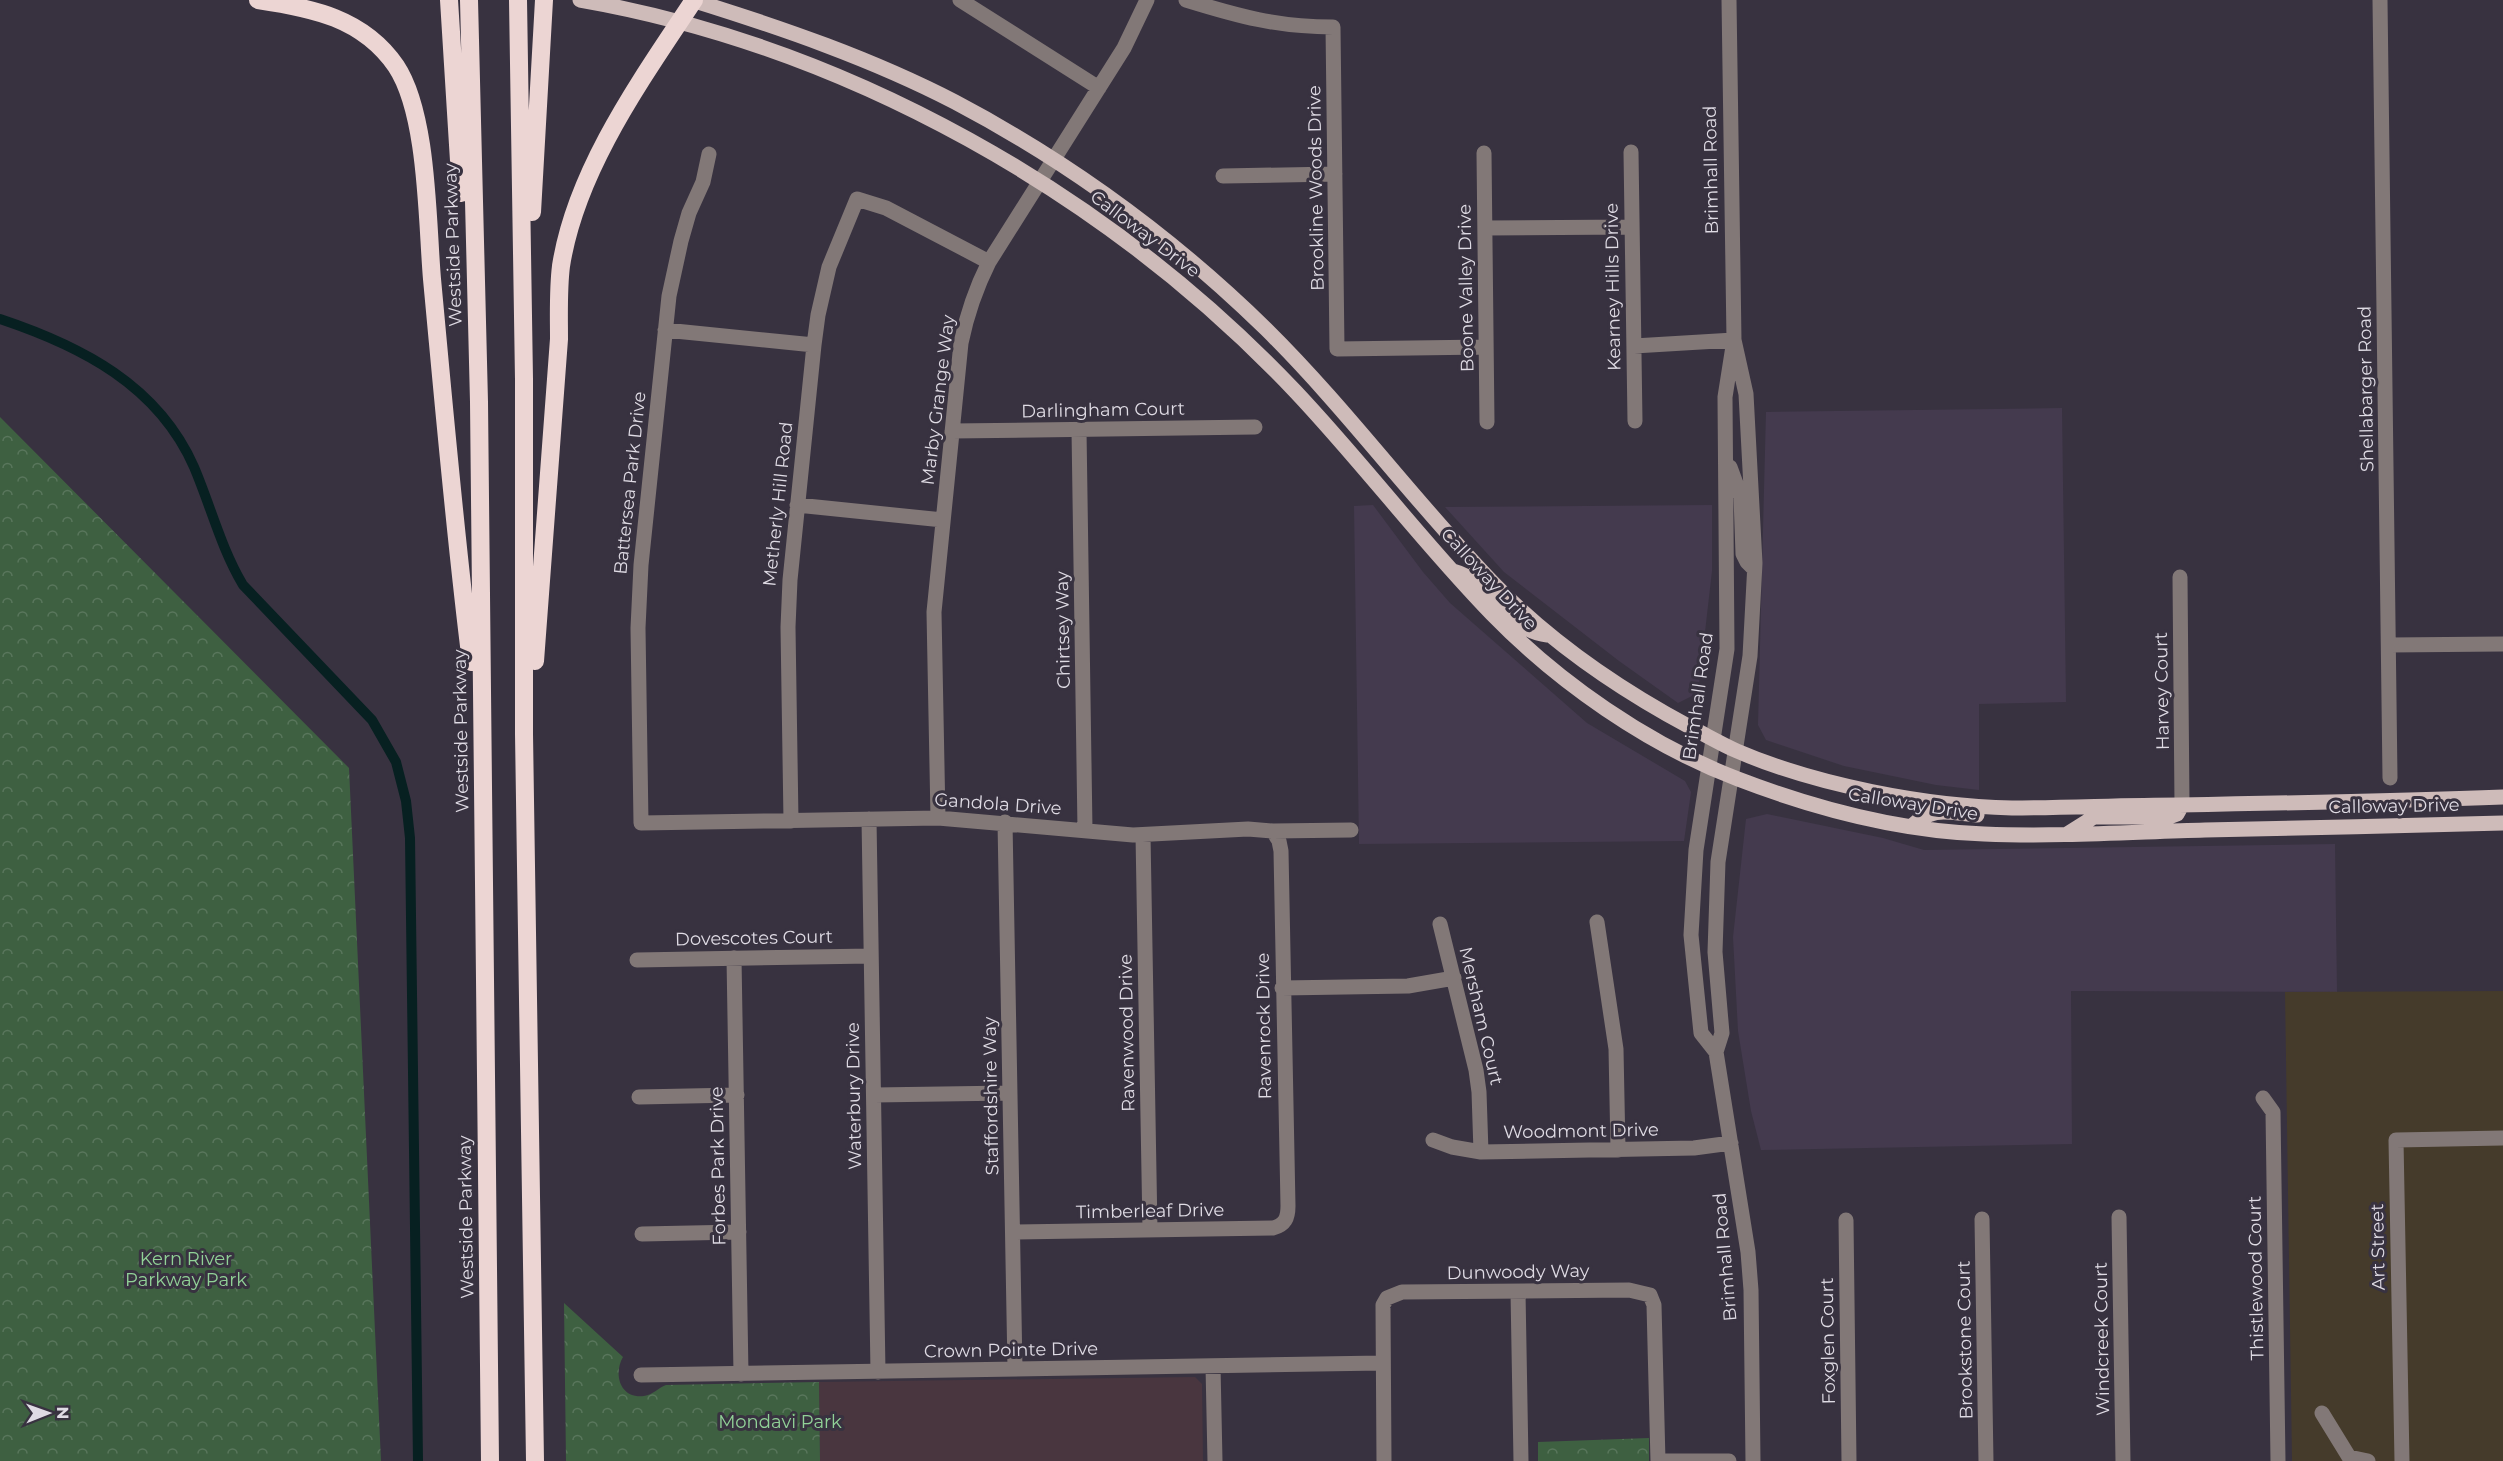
<svg xmlns="http://www.w3.org/2000/svg" width="2503" height="1461" font-family="Montserrat,sans-serif">
<style>
.built{fill:#443a4e}
.industrial{fill:#453b2b}
.education{fill:#49363f}
.park{fill:url(#park-crowns)}
.lines{fill:none;stroke-linecap:round;stroke-linejoin:round}
.canal{stroke:#072021;stroke-width:10}
.minor{stroke:#827877;stroke-width:15}
.major{stroke:#cebbb9;stroke-width:15}
.highway{stroke:#ecd5d3;stroke-width:18}
.labels{text-anchor:middle;dominant-baseline:central;stroke-width:6;stroke-linejoin:round;paint-order:stroke}
.street-label{font-size:18px;fill:#dfdbe4;stroke:#383240}
.park-label{font-size:18px;fill:#91d297;stroke:#383240}
</style>
<defs>
<pattern id="park-crowns" width="20" height="18" patternUnits="userSpaceOnUse" patternTransform="scale(1.5)"><rect width="20" height="18" fill="#3e6041"/><path d="M2 6a3 3 0 1 1 6 0M12 15a3 3 0 1 1 6 0" fill="none" stroke="#59765c"/></pattern>
</defs>
<rect width="100%" height="100%" fill="#383240"/>
<path class="built" d="M 2062,408 L 2066,702 L 1979,704 L 1979,790 L 1936,785 L 1844,766 L 1766,740 L 1758,725 L 1766,412 Z
M 1373,505 L 1423,572 L 1450,603 L 1587,723 L 1685,781 L 1691,792 L 1684,841 L 1359,844 L 1354,506 Z
M 1712,505 L 1712,571 L 1698,693 L 1678,703 L 1619,661 L 1504,572 L 1445,507 Z
M 1767,814 L 1883,838 L 1924,850 L 2335,844 L 2337,992 L 2071,991 L 2072,1144 L 1761,1150 L 1751,1111 L 1738,1031 L 1733,937 L 1746,819 Z"/>
<path class="industrial" d="M 2503,991 L 2503,1461 L 2292,1461 L 2285,992 Z"/>
<path class="education" d="M 1195,1377 L 1202,1384 L 1203,1461 L 820,1461 L 819,1382 Z"/>
<path class="park" d="M 0,417 L 349,768 L 381,1461 L 0,1461 Z
M 564,1303 L 623,1357 C 613,1374 620,1399 644,1396 C 653,1395 658,1388 666,1385 L 819,1382 L 820,1461 L 566,1461 Z
M 1649,1438 L 1649,1461 L 1538,1461 L 1538,1442 Z"/>
<g class="lines">
<path class="canal" d="M 0,319 C 81,346 158,385 194,467 C 211,507 221,548 243,585 L 372,720 L 396,762 L 406,801 L 410,838 L 418,1461"/>
<path class="minor" d="M 960,0 L 1099,88
M 1186,0 C 1238,16 1277,27 1333,27 L 1337,349 L 1486,347
M 2380,0 L 2390,778
M 1631,152 L 1635,421
M 1484,153 L 1487,422
M 709,154 L 703,182 L 689,213 L 681,241 L 669,296 L 641,565 L 638,628 L 641,823 L 938,818 L 1133,835 L 1248,829 L 1273,831 L 1351,830
M 1223,176 L 1335,174
M 1485,228 L 1632,227
M 665,330 L 814,345
M 1734,340 L 1746,394 L 1755,563 L 1750,656 L 1718,862 L 1715,952 L 1722,1033 L 1716,1052 L 1748,1252 L 1751,1290 L 1753,1461
M 1634,346 L 1734,340
M 1079,430 L 1085,830
M 952,431 L 1255,427
M 1730,467 L 1741,497 L 1743,554 L 1747,562 L 1754,569
M 797,505 L 943,520
M 2180,577 L 2182,805
M 2389,645 L 2503,644
M 938,818 L 934,612 L 961,343 C 967,314 976,288 989,262 L 1124,48 L 1147,0
M 869,819 L 878,1372
M 791,821 L 788,627 L 790,580 L 814,345 L 818,315 L 829,267 L 857,199 L 886,208 L 989,262
M 1005,822 L 1015,1369
M 1143,835 L 1150,1230
M 1597,922 L 1616,1049 L 1618,1150
M 1440,924 L 1476,1070 L 1479,1092 L 1481,1152
M 734,958 L 741,1374
M 637,960 L 871,956
M 1282,988 L 1408,986 L 1454,978
M 1716,1052 L 1701,1033 L 1691,935 L 1696,850 L 1727,649 L 1725,397 L 1734,340 L 1729,0
M 874,1095 L 1010,1093
M 639,1097 L 737,1095
M 2263,1098 L 2273,1112 L 2278,1461
M 1433,1140 L 1452,1147 L 1481,1152 L 1694,1148 L 1731,1143
M 2119,1217 L 2123,1461
M 1982,1219 L 1986,1461
M 1846,1220 L 1849,1461
M 1013,1232 L 1273,1228 C 1285,1225 1288,1218 1288,1206 L 1281,851 L 1279,841 L 1273,831
M 642,1234 L 739,1232
M 1518,1292 L 1521,1461
M 1213,1366 L 1215,1461
M 641,1375 L 1382,1363
M 2322,1413 L 2349,1457 L 2368,1461
M 1384,1461 L 1383,1305 L 1387,1298 L 1402,1292 L 1629,1290 L 1650,1295 L 1654,1305 L 1658,1461
M 1658,1461 L 1729,1461
M 2402,1461 L 2396,1140 L 2503,1138"/>
<path class="major" d="M 580,0 C 849,47 1108,194 1295,391 C 1363,463 1423,543 1492,614 C 1558,682 1648,745 1738,779 C 1816,809 1900,831 1984,834 C 2058,837 2132,832 2205,830 C 2304,828 2404,826 2503,823
M 692,0 C 782,28 872,59 955,102 C 1069,162 1174,239 1266,329 C 1348,410 1416,504 1496,586 C 1553,644 1619,689 1690,727 C 1706,735 1721,744 1737,751 C 1816,785 1925,806 2012,808 C 2067,808 2123,805 2179,805 C 2287,803 2395,801 2503,797
M 1453,571 C 1492,581 1508,632 1547,635
M 1912,826 C 1934,805 1949,813 1977,815
M 2067,834 L 2094,817 L 2169,817 L 2177,814 L 2182,805"/>
<path class="highway" d="M 258,0 C 312,8 363,18 396,66 C 428,114 427,221 432,279 C 444,407 455,535 471,662
M 449,0 L 461,193
M 469,0 L 479,402 L 490,1461
M 518,0 L 524,379 L 524,734 L 535,1461
M 532,212 L 544,0
M 535,661 L 559,339 C 559,315 558,290 561,266 C 576,170 641,80 694,0"/>
</g>
<g class="labels">
<g class="street-label">
<text transform="translate(1711 170) rotate(-91)">Brimhall Road</text>
<text transform="translate(1316 188) rotate(-91)">Brookline Woods Drive</text>
<text transform="translate(1145 234) rotate(37)">Calloway Drive</text>
<text transform="translate(453 245) rotate(-92)">Westside Parkway</text>
<text transform="translate(1613 287) rotate(-91)">Kearney Hills Drive</text>
<text transform="translate(1466 288) rotate(-91)">Boone Valley Drive</text>
<text transform="translate(2366 389) rotate(-91)">Shellabarger Road</text>
<text transform="translate(938 400) rotate(-83)">Marby Grange Way</text>
<text transform="translate(1103 410) rotate(-1)">Darlingham Court</text>
<text transform="translate(630 483) rotate(-84)">Battersea Park Drive</text>
<text transform="translate(778 504) rotate(-84)">Metherly Hill Road</text>
<text transform="translate(1489 579) rotate(47)">Calloway Drive</text>
<text transform="translate(1063 630) rotate(-91)">Chirtsey Way</text>
<text transform="translate(2162 691) rotate(-91)">Harvey Court</text>
<text transform="translate(1698 696) rotate(-82)">Brimhall Road</text>
<text transform="translate(461 731) rotate(-91)">Westside Parkway</text>
<text transform="translate(998 804) rotate(4)">Gandola Drive</text>
<text transform="translate(1913 804) rotate(9)">Calloway Drive</text>
<text transform="translate(2394 806) rotate(-1)">Calloway Drive</text>
<text transform="translate(754 938) rotate(-1)">Dovescotes Court</text>
<text transform="translate(1481 1016) rotate(77)">Mersham Court</text>
<text transform="translate(1264 1026) rotate(-91)">Ravenrock Drive</text>
<text transform="translate(1127 1033) rotate(-91)">Ravenwood Drive</text>
<text transform="translate(854 1096) rotate(-91)">Waterbury Drive</text>
<text transform="translate(991 1096) rotate(-91)">Staffordshire Way</text>
<text transform="translate(1581 1131) rotate(-1)">Woodmont Drive</text>
<text transform="translate(718 1166) rotate(-91)">Forbes Park Drive</text>
<text transform="translate(1150 1211) rotate(-1)">Timberleaf Drive</text>
<text transform="translate(466 1217) rotate(-91)">Westside Parkway</text>
<text transform="translate(2378 1247) rotate(-91)">Art Street</text>
<text transform="translate(1725 1257) rotate(-95)">Brimhall Road</text>
<text transform="translate(1518 1272) rotate(-1)">Dunwoody Way</text>
<text transform="translate(2256 1278) rotate(-91)">Thistlewood Court</text>
<text transform="translate(2102 1339) rotate(-91)">Windcreek Court</text>
<text transform="translate(1965 1340) rotate(-91)">Brookstone Court</text>
<text transform="translate(1828 1341) rotate(-91)">Foxglen Court</text>
<text transform="translate(1011 1350) rotate(-1)">Crown Pointe Drive</text>
</g>
<g class="park-label">
<text x="186" y="1259">Kern River<tspan x="186" dy="21">Parkway Park</tspan></text>
<text x="780" y="1422">Mondavi Park</text>
</g>
</g>
<g transform="translate(48 1413) rotate(89)" stroke="#383240" stroke-width="4.5" paint-order="stroke">
<path d="M0-4.5L10 22L0 15L-10 22Z" fill="#dfdbe4"/>
<text y="-9" font-size="16" font-weight="bold" text-anchor="middle" fill="#dfdbe4">N</text>
</g>
</svg>
